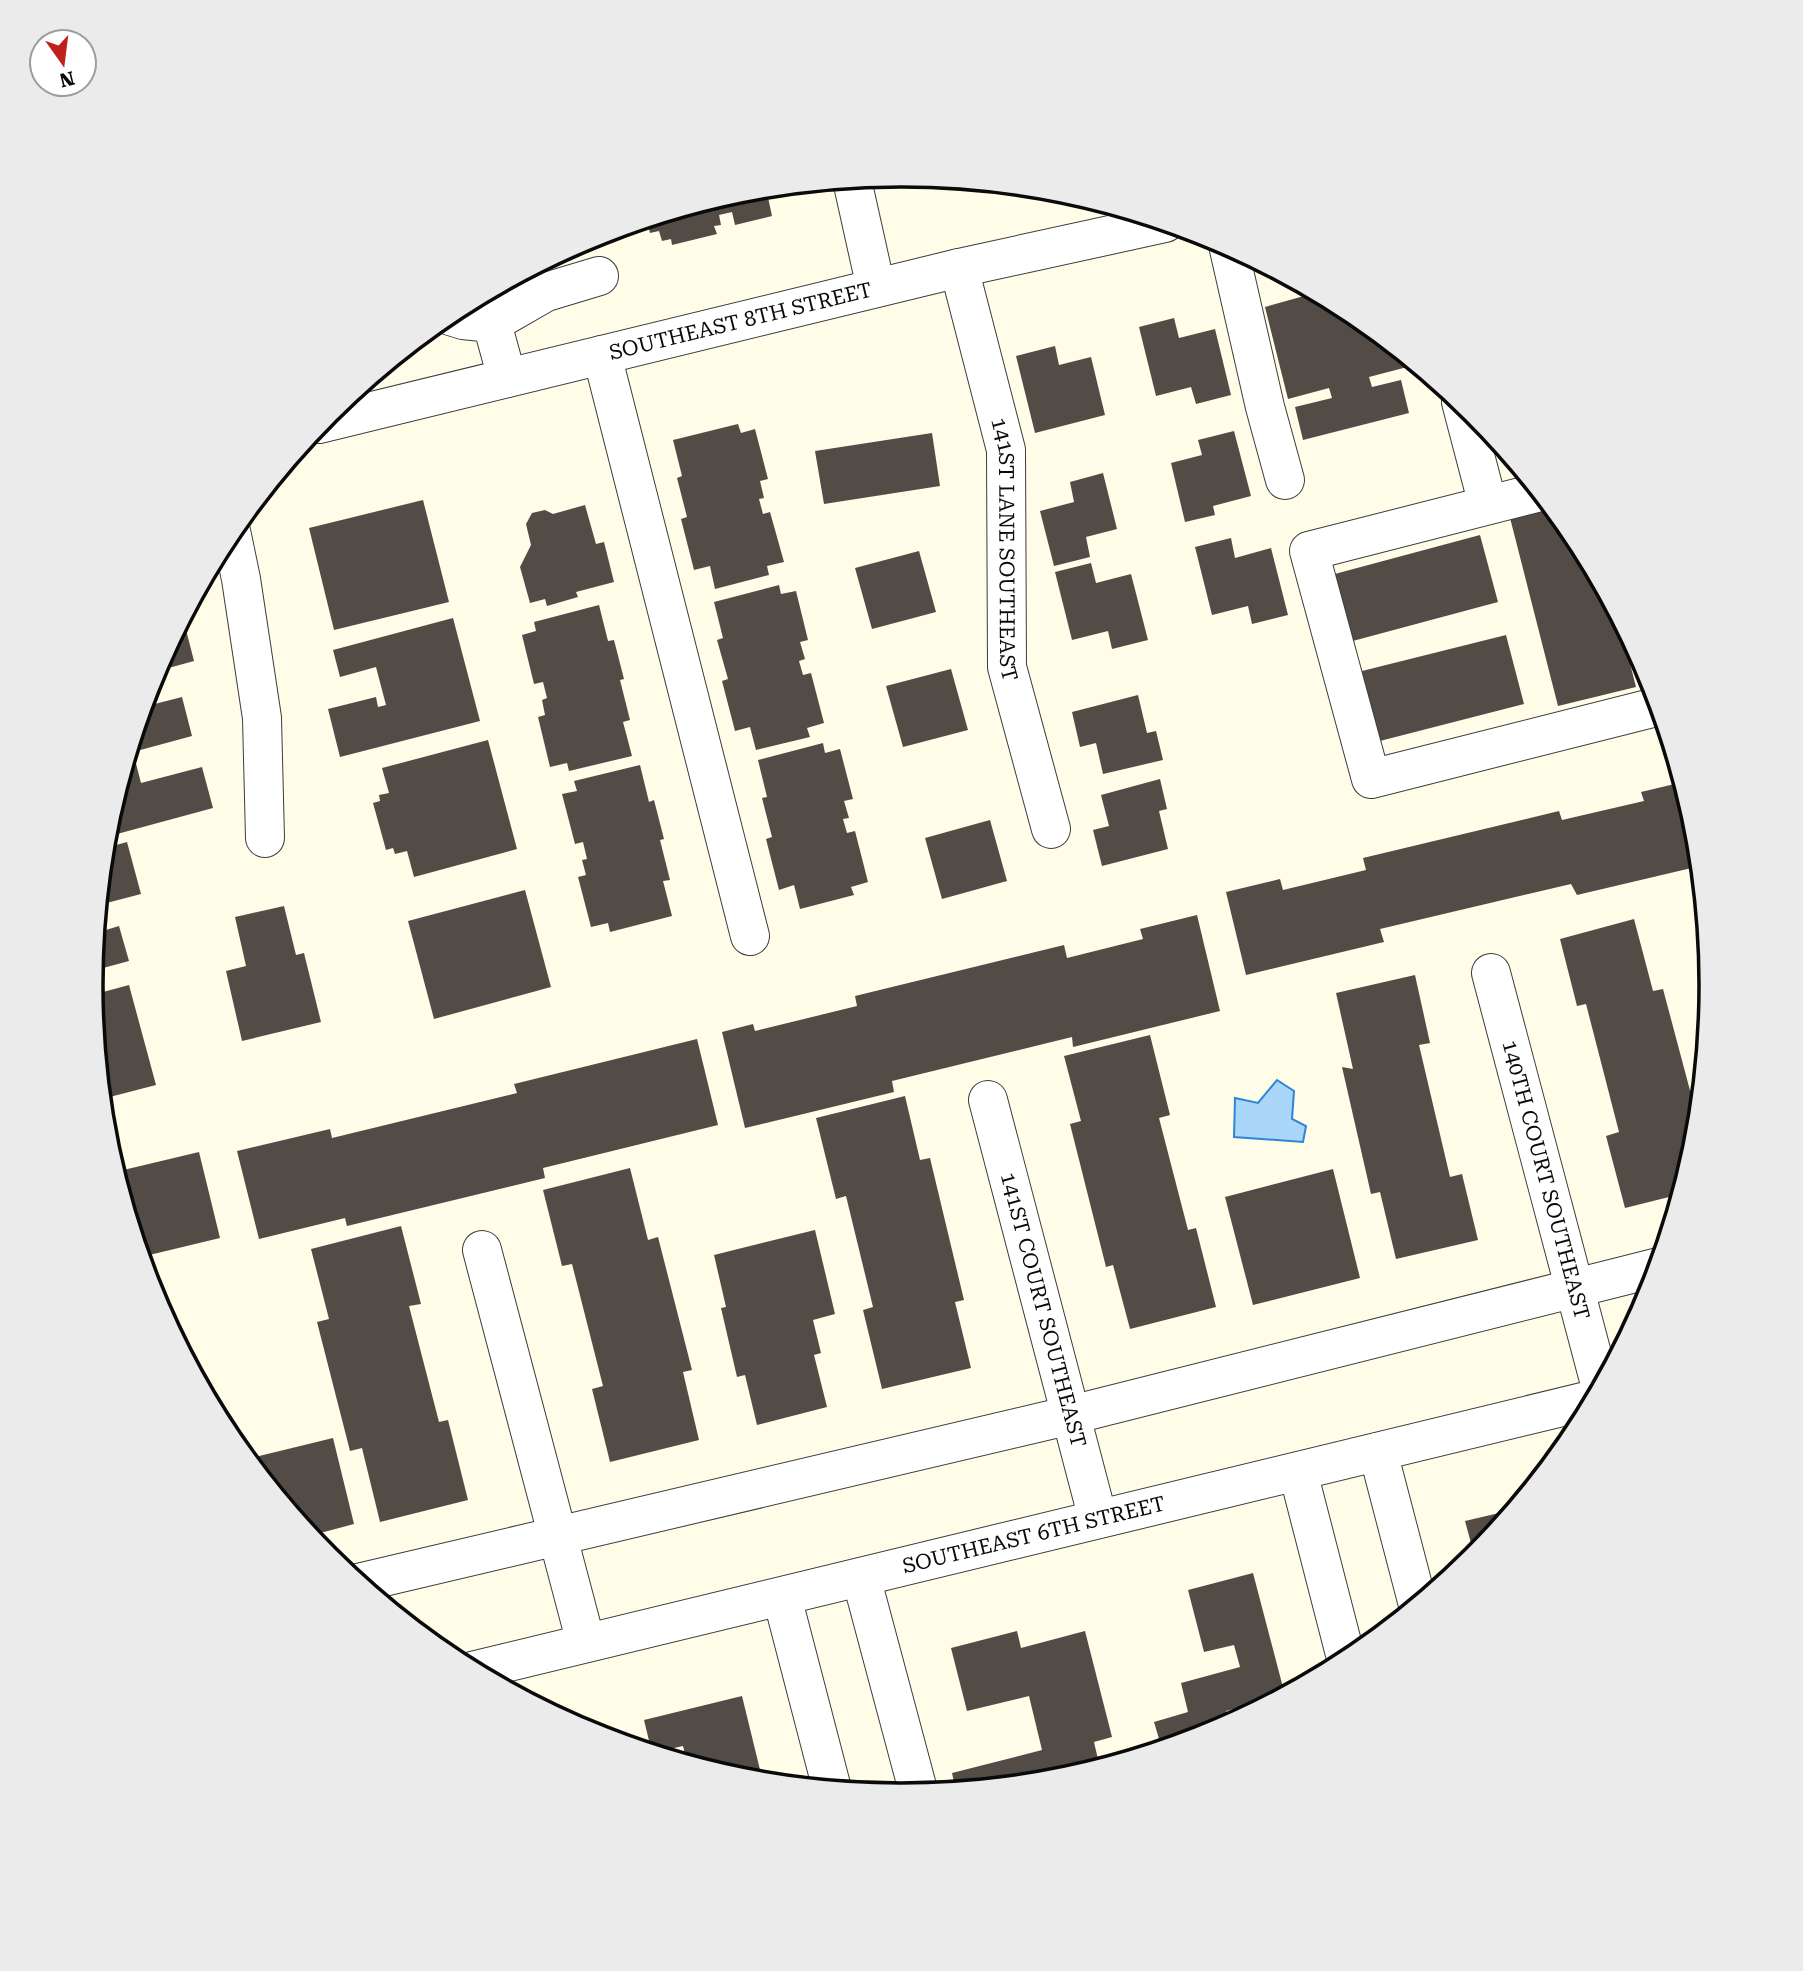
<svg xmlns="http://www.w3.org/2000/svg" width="1803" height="1971" font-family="'Roboto Serif',serif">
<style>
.water{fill:#a9d6f9;stroke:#2d86d4;stroke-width:2}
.building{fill:#534c46}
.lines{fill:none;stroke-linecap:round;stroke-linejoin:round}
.minor-casing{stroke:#3d3d3d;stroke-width:40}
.minor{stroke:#fff;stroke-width:38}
.labels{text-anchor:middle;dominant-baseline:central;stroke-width:7;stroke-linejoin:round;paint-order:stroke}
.street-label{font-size:21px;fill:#0a0a0a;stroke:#fff}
.rim{fill:none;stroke:#0a0a0a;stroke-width:3.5}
</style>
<rect width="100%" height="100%" fill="#fffce8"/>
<path class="water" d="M 1277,1080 L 1294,1091 L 1292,1119 L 1306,1126 L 1303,1142 L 1234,1137 L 1235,1098 L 1258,1103 Z"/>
<path class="building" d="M 766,188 L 772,216 L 735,225 L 732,212 L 719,215 L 721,225 L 714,226 L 717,234 L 672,245 L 671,239 L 662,241 L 659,231 L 650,233 L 647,220 L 744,191 Z
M 1301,284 L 1352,312 L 1415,363 L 1415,365 L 1369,377 L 1372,387 L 1401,380 L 1409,413 L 1303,440 L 1295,407 L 1332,398 L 1329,388 L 1288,399 L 1265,307 L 1304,296 Z
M 1174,318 L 1179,338 L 1215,329 L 1231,395 L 1196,404 L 1191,387 L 1156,396 L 1139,327 Z
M 1055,346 L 1059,365 L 1091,357 L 1105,415 L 1035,433 L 1016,356 Z
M 738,424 L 741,433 L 755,429 L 768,479 L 760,481 L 764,498 L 759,499 L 763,514 L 770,512 L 784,562 L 767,566 L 769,575 L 715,589 L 710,566 L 694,570 L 681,519 L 687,517 L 677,478 L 682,476 L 673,440 Z
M 1234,431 L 1251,496 L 1213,506 L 1215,515 L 1185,522 L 1171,463 L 1202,455 L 1198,440 Z
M 932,433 L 940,486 L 824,504 L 815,451 Z
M 1103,473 L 1117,529 L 1086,537 L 1090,557 L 1054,566 L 1040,511 L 1074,502 L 1070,482 Z
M 423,500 L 449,602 L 334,630 L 309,528 Z
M 1547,500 L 1576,536 L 1617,612 L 1636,687 L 1558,706 L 1508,510 Z
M 585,505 L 596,544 L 604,542 L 614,582 L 576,592 L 578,597 L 547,606 L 545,599 L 530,603 L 520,567 L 531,545 L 526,524 L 532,513 L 545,510 L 553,514 Z
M 1480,535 L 1498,602 L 1349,642 L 1331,575 Z
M 1231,538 L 1235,558 L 1271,548 L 1288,615 L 1252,624 L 1248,606 L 1212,615 L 1195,547 Z
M 919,551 L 936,612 L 872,629 L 855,568 Z
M 1091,563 L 1096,583 L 1131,574 L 1148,640 L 1112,649 L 1108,631 L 1072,640 L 1055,572 Z
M 779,585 L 781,594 L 796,591 L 808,640 L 800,642 L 805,659 L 799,661 L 803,675 L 811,673 L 824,723 L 807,728 L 810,737 L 756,750 L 750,727 L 735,731 L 722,681 L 728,679 L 717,640 L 723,638 L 714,602 Z
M 599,605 L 608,641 L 614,640 L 624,679 L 620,680 L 630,720 L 623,722 L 632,756 L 569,771 L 567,763 L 550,767 L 538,717 L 545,715 L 542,700 L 547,698 L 543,682 L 534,684 L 522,635 L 536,631 L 534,622 Z
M 183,618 L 194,661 L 154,672 L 169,646 Z
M 453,618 L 480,721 L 340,757 L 328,709 L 376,697 L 378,707 L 386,705 L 376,667 L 340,677 L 333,650 Z
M 1506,635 L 1524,704 L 1376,742 L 1358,672 Z
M 951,669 L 968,730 L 903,747 L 886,686 Z
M 1138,695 L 1147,733 L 1156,731 L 1163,760 L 1103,774 L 1096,743 L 1080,747 L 1072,712 Z
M 182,697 L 192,736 L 133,752 L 141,783 L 202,767 L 213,808 L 106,837 L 107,827 L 143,707 Z
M 488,740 L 517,849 L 414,877 L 407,851 L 395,854 L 393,848 L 386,850 L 373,803 L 380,801 L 379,795 L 389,793 L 382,768 Z
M 823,743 L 825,753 L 840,749 L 853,799 L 844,801 L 849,818 L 843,819 L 847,833 L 855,831 L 868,882 L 851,887 L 854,895 L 800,909 L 794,885 L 779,890 L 766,839 L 772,837 L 762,798 L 767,797 L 758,760 Z
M 640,765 L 649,802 L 654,800 L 664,839 L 660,840 L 670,880 L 663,881 L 672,916 L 610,932 L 608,923 L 591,927 L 578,877 L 586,875 L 582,860 L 587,859 L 583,842 L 575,844 L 562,794 L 577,791 L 574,781 Z
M 1160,779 L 1167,809 L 1159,811 L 1168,849 L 1102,866 L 1093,830 L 1109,826 L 1101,795 Z
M 1683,782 L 1696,828 L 1700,866 L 1577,895 L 1571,884 L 1380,929 L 1384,942 L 1246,975 L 1226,892 L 1280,879 L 1283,890 L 1366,870 L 1363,858 L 1559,811 L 1562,820 L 1644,801 L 1641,792 Z
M 990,820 L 1007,881 L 942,899 L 925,838 Z
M 127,842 L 141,894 L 99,905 L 105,848 Z
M 525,890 L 551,987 L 434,1019 L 408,921 Z
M 284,906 L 296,955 L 304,953 L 321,1022 L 242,1041 L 226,971 L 246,966 L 235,917 Z
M 1197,915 L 1220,1011 L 1073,1047 L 1072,1037 L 892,1081 L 894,1092 L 745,1128 L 722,1032 L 753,1024 L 755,1031 L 857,1006 L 855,996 L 1064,945 L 1067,958 L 1143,939 L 1140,929 Z
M 1634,919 L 1653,991 L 1663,989 L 1696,1113 L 1687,1115 L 1695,1147 L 1681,1194 L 1625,1208 L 1606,1136 L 1619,1132 L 1586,1004 L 1577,1006 L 1560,939 Z
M 119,926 L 129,961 L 92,971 L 96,933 Z
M 1415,975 L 1430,1043 L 1419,1045 L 1450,1177 L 1462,1174 L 1478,1240 L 1396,1259 L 1380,1192 L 1371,1194 L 1342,1067 L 1353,1069 L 1336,993 Z
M 129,985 L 156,1085 L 102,1099 L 92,995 Z
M 1150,1035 L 1170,1115 L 1159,1118 L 1188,1230 L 1196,1228 L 1216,1307 L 1130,1329 L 1113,1265 L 1106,1267 L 1070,1124 L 1081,1121 L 1064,1056 Z
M 697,1039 L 718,1125 L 543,1168 L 545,1178 L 347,1226 L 345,1218 L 259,1239 L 237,1151 L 330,1129 L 332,1138 L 517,1093 L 514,1084 Z
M 905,1096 L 920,1160 L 930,1158 L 964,1300 L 955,1302 L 971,1368 L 882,1389 L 863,1310 L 873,1307 L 846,1196 L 836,1199 L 816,1118 Z
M 199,1152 L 220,1238 L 141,1257 L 115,1172 Z
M 630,1168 L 648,1240 L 658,1237 L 692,1370 L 683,1372 L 699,1440 L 610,1462 L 592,1389 L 603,1386 L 572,1264 L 562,1266 L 543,1190 Z
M 1333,1169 L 1360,1278 L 1253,1305 L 1225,1197 Z
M 401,1226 L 421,1304 L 409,1306 L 439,1422 L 448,1420 L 468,1500 L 380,1522 L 362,1448 L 350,1451 L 317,1322 L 329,1319 L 311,1249 Z
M 815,1230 L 835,1314 L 813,1320 L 821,1353 L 814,1355 L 827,1407 L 757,1425 L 745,1375 L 737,1377 L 721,1308 L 726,1307 L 714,1255 Z
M 156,1284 L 163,1313 L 162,1313 L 150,1285 Z
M 333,1438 L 354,1524 L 309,1536 L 247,1459 Z
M 1516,1509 L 1475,1558 L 1465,1521 Z
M 1253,1573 L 1285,1695 L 1226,1711 L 1230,1725 L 1211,1734 L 1162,1749 L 1154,1722 L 1188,1712 L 1181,1683 L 1240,1667 L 1234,1645 L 1204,1652 L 1188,1590 Z
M 1017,1631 L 1021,1648 L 1085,1631 L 1112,1737 L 1094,1742 L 1100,1768 L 1059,1780 L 956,1791 L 952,1773 L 1042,1750 L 1029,1696 L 967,1711 L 951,1648 Z
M 742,1696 L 763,1782 L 743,1780 L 720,1773 L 719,1770 L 713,1771 L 687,1763 L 683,1746 L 652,1753 L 644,1720 Z"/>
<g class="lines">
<defs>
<g id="minor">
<path d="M 852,180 L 876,288"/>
<path d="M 1228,245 L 1265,407 L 1285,480"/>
<path id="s1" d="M 959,268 L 1006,450 L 1007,667 L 1051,829"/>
<path d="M 447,315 L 463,320 L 492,323 L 507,378"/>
<path d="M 492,323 L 546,292 L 599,276"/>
<path d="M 602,355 L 750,936"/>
<path d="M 1461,402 L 1488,505"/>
<path id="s2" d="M 319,424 L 959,268 L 1165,223"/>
<path d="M 1540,492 L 1309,551 L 1371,779 L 1660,706"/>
<path d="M 231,531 L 241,579 L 262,718 L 265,838"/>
<path id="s3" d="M 1491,973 L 1601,1388"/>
<path id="s4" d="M 988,1100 L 1098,1519"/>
<path d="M 482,1250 L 586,1643"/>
<path d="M 1378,1452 L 1418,1605"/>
<path d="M 1298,1472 L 1347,1662"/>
<path d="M 861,1577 L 919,1794"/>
<path d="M 358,1583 L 1071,1415 L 1659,1267"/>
<path d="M 782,1597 L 832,1789"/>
<path id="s5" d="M 472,1671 L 1595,1399"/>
</g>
</defs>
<use href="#minor" class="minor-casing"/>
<use href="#minor" class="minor"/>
</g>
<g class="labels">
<g class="street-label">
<text stroke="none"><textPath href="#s2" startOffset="434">SOUTHEAST 8TH STREET</textPath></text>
<text stroke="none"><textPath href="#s1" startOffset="287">141ST LANE SOUTHEAST</textPath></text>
<text stroke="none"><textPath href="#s3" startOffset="214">140TH COURT SOUTHEAST</textPath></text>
<text stroke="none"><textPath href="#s4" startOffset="217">141ST COURT SOUTHEAST</textPath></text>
<text stroke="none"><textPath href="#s5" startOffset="578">SOUTHEAST 6TH STREET</textPath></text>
</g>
</g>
<path d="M0 0H1803V1971H0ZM103 985a798 798 0 1 1 1596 0a798 798 0 1 1-1596 0Z" fill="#ebebeb" fill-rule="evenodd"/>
<path class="rim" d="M103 985a798 798 0 1 1 1596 0a798 798 0 1 1-1596 0Z"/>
<g transform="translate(63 63) rotate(166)"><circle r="33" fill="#ffffff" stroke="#9d9d9d" stroke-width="2"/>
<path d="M0-5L12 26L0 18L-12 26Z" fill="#c0201c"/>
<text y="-10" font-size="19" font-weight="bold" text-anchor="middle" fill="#0a0a0a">N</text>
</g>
</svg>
